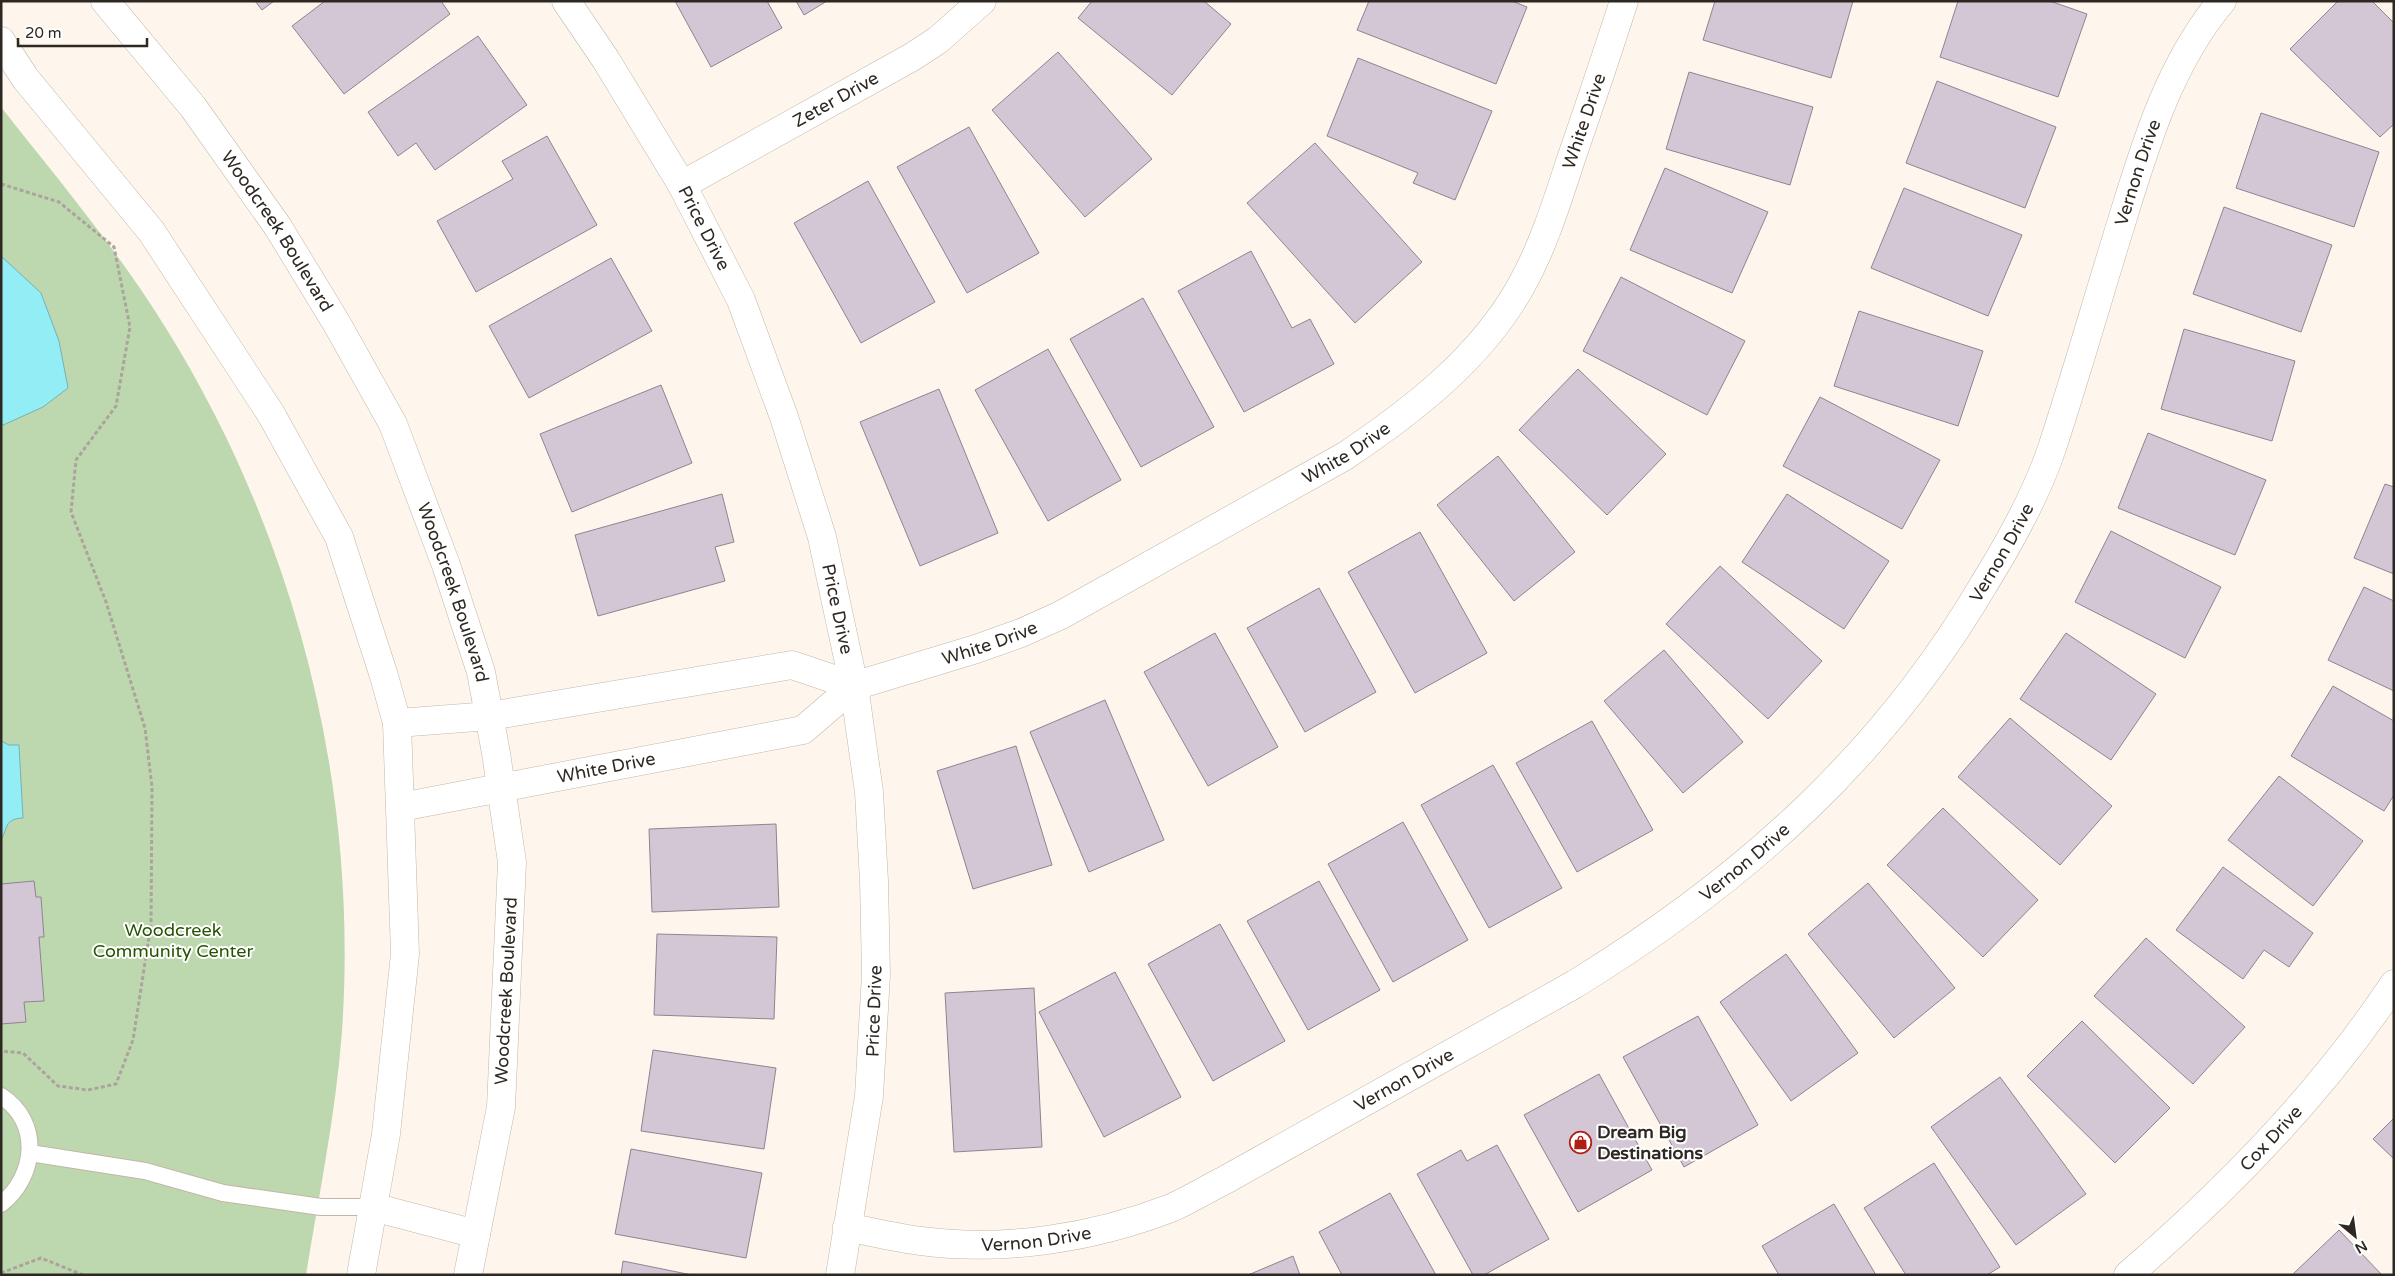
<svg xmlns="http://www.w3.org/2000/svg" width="2395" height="1276" font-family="'Varela Round',sans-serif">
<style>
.green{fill:#bdd8af}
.water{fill:#93edf4;stroke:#74b2b5}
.building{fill:#d4c7d5;stroke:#908391}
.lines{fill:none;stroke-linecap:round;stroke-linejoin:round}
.service-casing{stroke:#c2b6a8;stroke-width:18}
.minor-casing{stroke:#c2b6a8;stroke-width:29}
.tertiary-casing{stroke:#c2b6a8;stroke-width:29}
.path{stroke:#aba49c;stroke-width:3;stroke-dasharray:4 2.5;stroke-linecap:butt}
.service{stroke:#fff;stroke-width:16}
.minor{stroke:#fff;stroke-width:28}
.tertiary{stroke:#fff;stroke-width:28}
.labels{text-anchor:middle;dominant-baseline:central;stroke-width:4;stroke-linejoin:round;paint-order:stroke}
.street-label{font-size:18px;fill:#2d2822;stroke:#fff}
.park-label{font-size:18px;fill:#265300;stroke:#fff}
.poi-label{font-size:18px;font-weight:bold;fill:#2d2822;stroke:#fff;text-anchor:start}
</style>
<rect width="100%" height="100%" fill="#fef6ed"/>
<path class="green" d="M 1,107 C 57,178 116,248 164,325 C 295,534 359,784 342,1031 C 336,1113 319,1194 306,1275 L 1,1275 Z"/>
<path class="water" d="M 1,256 L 41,293 L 59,341 L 68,388 L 43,407 L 1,426 Z
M 1,741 L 9,745 L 19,745 L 23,818 C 4,819 8,828 1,840 Z"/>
<path class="building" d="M 255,1 L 274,1 L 262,10 Z
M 325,1 L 441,1 L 450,14 L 344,94 L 292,26 Z
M 675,1 L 767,1 L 782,28 L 711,67 Z
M 796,1 L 827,1 L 804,15 Z
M 1092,1 L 1204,1 L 1231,24 L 1172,95 L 1078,18 Z
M 1369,1 L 1512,1 L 1527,7 L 1496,84 L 1357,30 Z
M 1715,1 L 1853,1 L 1831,78 L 1703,40 Z
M 1958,1 L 2050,1 L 2087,14 L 2058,97 L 1940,57 Z
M 2338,1 L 2372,1 L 2394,23 L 2394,124 L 2380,137 L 2290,49 Z
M 478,36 L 527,105 L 435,170 L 416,143 L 398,156 L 368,112 Z
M 1058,52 L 1152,159 L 1085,217 L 992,110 Z
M 1358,58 L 1492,111 L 1455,200 L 1413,183 L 1418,173 L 1327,136 Z
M 1689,72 L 1813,107 L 1790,185 L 1666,149 Z
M 1937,81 L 2056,127 L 2025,208 L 1906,163 Z
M 2261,113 L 2379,152 L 2354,227 L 2236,188 Z
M 969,127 L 1039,253 L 967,293 L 897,167 Z
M 547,136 L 597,225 L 476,292 L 437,221 L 513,179 L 502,161 Z
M 1315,143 L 1422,262 L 1355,323 L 1247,203 Z
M 1665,168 L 1768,212 L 1732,293 L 1630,250 Z
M 868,181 L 935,302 L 861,343 L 794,223 Z
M 1904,188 L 2022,235 L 1988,316 L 1871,268 Z
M 2224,207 L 2332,245 L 2301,332 L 2193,294 Z
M 1251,251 L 1292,328 L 1310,319 L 1334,364 L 1244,412 L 1178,291 Z
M 611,258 L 652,331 L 529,398 L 489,326 Z
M 1621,277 L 1745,341 L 1707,415 L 1583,351 Z
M 1143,298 L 1214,427 L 1141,467 L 1070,339 Z
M 1859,311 L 1983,351 L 1958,426 L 1834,386 Z
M 2184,329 L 2295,361 L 2272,441 L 2161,409 Z
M 1048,349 L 1121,480 L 1048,521 L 975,390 Z
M 1578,369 L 1666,454 L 1607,515 L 1519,430 Z
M 661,385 L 692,463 L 572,512 L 540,434 Z
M 939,389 L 998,533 L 920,566 L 860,422 Z
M 1820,397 L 1940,460 L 1902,529 L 1783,466 Z
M 2148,433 L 2266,480 L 2235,555 L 2118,508 Z
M 1498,456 L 1575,552 L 1514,601 L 1437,505 Z
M 2385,484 L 2394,487 L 2394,574 L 2354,558 Z
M 722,494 L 734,542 L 715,547 L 725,581 L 598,616 L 575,535 Z
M 1787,494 L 1889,561 L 1844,629 L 1742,562 Z
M 2111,531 L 2221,587 L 2185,658 L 2075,602 Z
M 1420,532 L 1487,653 L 1415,693 L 1348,572 Z
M 1720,566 L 1822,661 L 1768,719 L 1666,624 Z
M 2364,587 L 2394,601 L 2394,691 L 2328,660 Z
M 1319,588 L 1376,692 L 1305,732 L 1247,628 Z
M 1215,633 L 1278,747 L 1208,786 L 1144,672 Z
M 2066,633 L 2156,694 L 2111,760 L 2020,699 Z
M 1664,650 L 1743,742 L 1683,793 L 1604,701 Z
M 2333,686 L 2394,721 L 2394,795 L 2384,811 L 2291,756 Z
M 1105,700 L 1164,840 L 1089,872 L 1030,732 Z
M 2010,718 L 2112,806 L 2060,865 L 1958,777 Z
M 1592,721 L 1653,830 L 1577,872 L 1516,763 Z
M 1016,746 L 1052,865 L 973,889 L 937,771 Z
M 1493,765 L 1562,888 L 1489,928 L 1421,805 Z
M 2279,776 L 2363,841 L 2313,906 L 2228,840 Z
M 1943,808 L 2038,900 L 1983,957 L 1887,865 Z
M 1403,822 L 1468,940 L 1393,982 L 1328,864 Z
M 776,824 L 779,907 L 652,912 L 649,829 Z
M 2223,867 L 2313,933 L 2289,967 L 2264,950 L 2243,979 L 2176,930 Z
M 34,881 L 36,897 L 41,897 L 44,937 L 39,937 L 44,1001 L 24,1002 L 26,1022 L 1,1024 L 1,884 Z
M 1319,881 L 1380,990 L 1308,1030 L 1247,921 Z
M 1868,883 L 1955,988 L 1894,1038 L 1808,934 Z
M 1220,924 L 1285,1041 L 1213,1081 L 1148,964 Z
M 657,934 L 777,937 L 774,1019 L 654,1015 Z
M 2146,938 L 2245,1027 L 2193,1084 L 2094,996 Z
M 1786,954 L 1858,1053 L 1791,1101 L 1720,1002 Z
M 1115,972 L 1181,1097 L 1104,1137 L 1039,1012 Z
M 1034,988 L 1042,1147 L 954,1152 L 945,993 Z
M 1698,1016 L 1758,1125 L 1684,1167 L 1623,1057 Z
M 2082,1021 L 2170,1108 L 2115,1163 L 2027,1076 Z
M 653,1050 L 776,1068 L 764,1149 L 641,1131 Z
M 1599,1074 L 1652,1170 L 1578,1212 L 1524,1115 Z
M 2000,1077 L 2086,1194 L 2016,1245 L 1931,1127 Z
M 2394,1118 L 2394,1159 L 2373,1139 Z
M 1497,1145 L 1549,1239 L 1484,1275 L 1473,1275 L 1417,1174 L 1461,1150 L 1467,1161 Z
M 631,1149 L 762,1173 L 746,1258 L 615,1234 Z
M 1934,1163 L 2000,1267 L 1987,1275 L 1906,1275 L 1864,1208 Z
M 1390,1193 L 1436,1275 L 1342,1275 L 1319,1232 Z
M 1834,1204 L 1876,1275 L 1779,1275 L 1762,1246 Z
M 2339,1230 L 2382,1275 L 2292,1275 Z
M 1293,1256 L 1300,1275 L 1248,1275 Z
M 623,1261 L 692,1275 L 621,1275 Z"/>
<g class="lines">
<defs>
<path id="service" d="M 1,1096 C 42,1122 36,1177 1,1204
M 30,1153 L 145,1171 L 223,1193 L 321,1207 L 373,1207"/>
<g id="minor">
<path id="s1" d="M 566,1 L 606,60 L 682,185 L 741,300 L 784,417 L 822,537 L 854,686 L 869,792 L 874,881 L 876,974 L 869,1096 L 840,1275"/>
<path id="s2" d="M 682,185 L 912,57 L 938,40 L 982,1"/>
<path d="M 397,723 L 490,716 L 792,665 L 854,686"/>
<path id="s3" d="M 401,807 L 803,730 L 854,686 L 976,649 L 1021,633 L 1061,615 L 1345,456 C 1412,411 1481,358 1521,286 C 1543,247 1557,202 1571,159 C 1589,107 1607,54 1624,1"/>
<path id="s4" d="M 847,1227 C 872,1232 896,1238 921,1241 C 1005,1252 1093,1238 1171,1208 C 1189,1200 1207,1189 1225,1180 L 1575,984 C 1744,880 1883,756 1984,584 C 2010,542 2036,496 2052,448 C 2076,375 2097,301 2120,227 C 2144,149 2168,65 2222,1"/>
<path id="s5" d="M 2128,1275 C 2228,1189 2321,1094 2394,984"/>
</g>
<g id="tertiary">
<path id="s6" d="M 105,1 L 193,107 L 278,227 L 337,324 L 393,424 L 446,565 L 481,672 L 496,753 L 512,862 L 501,1107 L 468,1275"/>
<path d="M 1,41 L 25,78 L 151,231 L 271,414 L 339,537 L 384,676 L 397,723 L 405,954 L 386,1134 L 361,1275"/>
<path d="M 373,1207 L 476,1234"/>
</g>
</defs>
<use href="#service" class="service-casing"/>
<use href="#minor" class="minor-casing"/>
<use href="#tertiary" class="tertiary-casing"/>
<path class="path" d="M 1,184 L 59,202 L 114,247 L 130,327 L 116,406 L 76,460 L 71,512 L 106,602 L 145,728 L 152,787 L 151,924 L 133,1040 L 116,1084 L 88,1090 L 58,1086 L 23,1053 L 1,1051
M 1,1273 L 41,1258 L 83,1275"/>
<use href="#service" class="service"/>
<use href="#minor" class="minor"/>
<use href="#tertiary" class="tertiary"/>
</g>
<defs>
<symbol id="shop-ring" viewBox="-11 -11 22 22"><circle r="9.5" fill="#fff" stroke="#af1f14" stroke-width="1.5"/><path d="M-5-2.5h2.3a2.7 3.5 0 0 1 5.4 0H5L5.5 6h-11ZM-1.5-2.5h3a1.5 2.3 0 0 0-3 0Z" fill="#af1f14"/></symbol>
</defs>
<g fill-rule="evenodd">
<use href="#shop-ring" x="1568" y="1130" width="25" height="25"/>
</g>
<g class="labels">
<g class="street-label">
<text stroke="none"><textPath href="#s2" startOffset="176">Zeter Drive</textPath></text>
<text stroke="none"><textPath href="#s3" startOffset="1445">White Drive</textPath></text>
<text stroke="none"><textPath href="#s4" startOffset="1811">Vernon Drive</textPath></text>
<text stroke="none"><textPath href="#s1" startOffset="266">Price Drive</textPath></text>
<text stroke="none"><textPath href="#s6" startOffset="288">Woodcreek Boulevard</textPath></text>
<text stroke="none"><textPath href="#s3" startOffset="1024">White Drive</textPath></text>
<text stroke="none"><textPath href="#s4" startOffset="1406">Vernon Drive</textPath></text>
<text stroke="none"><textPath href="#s6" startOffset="692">Woodcreek Boulevard</textPath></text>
<text stroke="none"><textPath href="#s1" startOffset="671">Price Drive</textPath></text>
<text stroke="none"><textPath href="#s3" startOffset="619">White Drive</textPath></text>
<text stroke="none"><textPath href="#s3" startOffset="209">White Drive</textPath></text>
<text stroke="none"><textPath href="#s4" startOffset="1001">Vernon Drive</textPath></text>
<text transform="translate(506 991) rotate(-87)">Woodcreek Boulevard</text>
<text transform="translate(874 1011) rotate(-88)">Price Drive</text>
<text stroke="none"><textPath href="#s4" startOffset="596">Vernon Drive</textPath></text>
<text stroke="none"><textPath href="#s5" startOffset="198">Cox Drive</textPath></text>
<text stroke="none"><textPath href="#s4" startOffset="191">Vernon Drive</textPath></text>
</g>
<g class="park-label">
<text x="173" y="930">Woodcreek<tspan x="173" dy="21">Community Center</tspan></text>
</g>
<g class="poi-label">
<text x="1597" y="1132">Dream Big<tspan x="1597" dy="21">Destinations</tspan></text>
</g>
</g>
<rect width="2395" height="1276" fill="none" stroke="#2d2822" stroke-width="5"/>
<g transform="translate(2355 1236) rotate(151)" stroke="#ffffff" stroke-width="4" paint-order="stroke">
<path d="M0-4L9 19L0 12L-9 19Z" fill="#2d2822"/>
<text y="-8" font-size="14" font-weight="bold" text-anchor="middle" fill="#2d2822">N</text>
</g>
<path d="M18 38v8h129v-8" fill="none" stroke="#2d2822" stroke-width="2.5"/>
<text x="25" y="38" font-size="15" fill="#2d2822" stroke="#ffffff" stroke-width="4" paint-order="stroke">20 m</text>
</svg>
